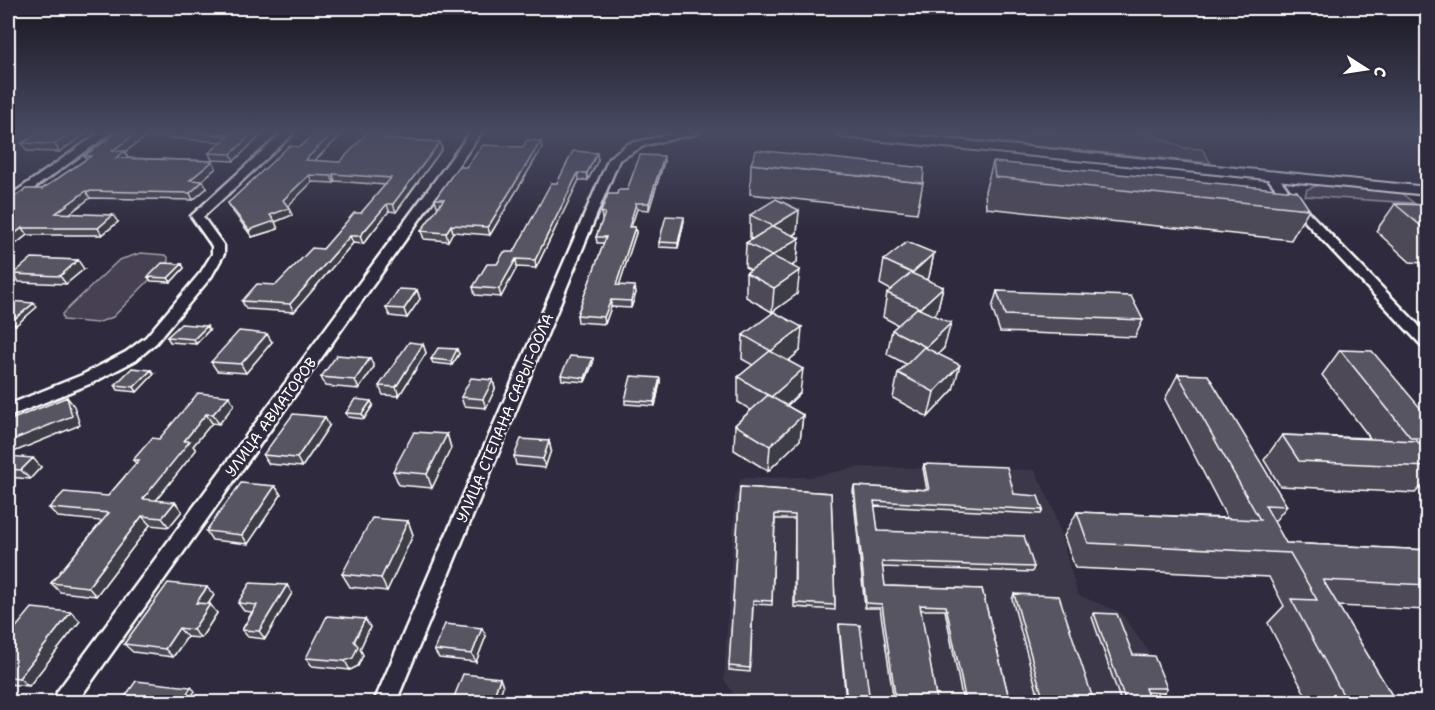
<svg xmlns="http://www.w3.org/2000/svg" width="1435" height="710" font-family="'Shantell Sans',sans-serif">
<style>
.built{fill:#3c3749}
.green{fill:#464152;stroke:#a2a0a8;stroke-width:1.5}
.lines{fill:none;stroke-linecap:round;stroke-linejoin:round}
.minor-casing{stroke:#fff;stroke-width:5}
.major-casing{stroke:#fff;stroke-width:4}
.minor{fill:#2f2a3d;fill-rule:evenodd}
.major{fill:#2f2a3d;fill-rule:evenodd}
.wall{fill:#4d4956;stroke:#fff;stroke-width:1.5}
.shaded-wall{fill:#3e3c46;stroke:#fff;stroke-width:1.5}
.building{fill:#595564;stroke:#fff;stroke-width:1.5}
.labels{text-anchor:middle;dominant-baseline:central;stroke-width:5;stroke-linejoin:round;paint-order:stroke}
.street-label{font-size:15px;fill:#fff;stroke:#2f2a3d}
</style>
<rect width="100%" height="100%" fill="#2f2a3d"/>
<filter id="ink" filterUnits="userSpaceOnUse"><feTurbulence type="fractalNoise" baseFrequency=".0167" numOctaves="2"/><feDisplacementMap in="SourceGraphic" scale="12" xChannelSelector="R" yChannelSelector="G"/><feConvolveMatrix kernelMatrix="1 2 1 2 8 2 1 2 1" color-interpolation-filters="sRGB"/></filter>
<g filter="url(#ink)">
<path class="built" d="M 859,467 L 1035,470 L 1053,508 L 1078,595 L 1120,612 L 1154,659 L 1170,702 L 738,702 L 724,679 L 735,496 L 741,478 L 811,477 Z"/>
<path class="green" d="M 902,133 L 1146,133 L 1185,148 L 1202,149 L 1211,163 Z
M 1319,185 L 1401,193 L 1414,203 L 1305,196 L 1307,189 Z
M 141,253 L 165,255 L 168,257 L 168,261 L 113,317 L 97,323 L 63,320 L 62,314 L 119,260 Z"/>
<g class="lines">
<defs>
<path id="minor" d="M 99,133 L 111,133 L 12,204 L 8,205 L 8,197 Z
M 282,133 L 294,133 L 203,217 L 224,246 L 224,254 L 211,277 L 156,343 L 136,360 L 92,383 L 8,417 L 8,405 L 82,375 L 126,352 L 146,337 L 201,272 L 212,254 L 212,246 L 191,216 Z
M 470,133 L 481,133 L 77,702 L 55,702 L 57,692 Z
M 676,133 L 699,133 L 645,145 L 619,160 L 396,702 L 374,702 L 609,158 L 628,144 Z
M 1272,173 L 1276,174 L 1292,195 L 1428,335 L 1428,349 L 1423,347 L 1284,199 L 1266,176 Z"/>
<path id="major" d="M 837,133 L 885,133 L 1428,187 L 1428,195 L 843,137 Z"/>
</defs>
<use href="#minor" class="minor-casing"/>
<use href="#major" class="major-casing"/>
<use href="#minor" class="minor"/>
<use href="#major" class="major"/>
</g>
<path class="wall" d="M 38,133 L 87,133 L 59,152 L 27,151 L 22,143 Z
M 117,133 L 263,133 L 234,161 L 212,160 L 209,153 L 222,142 L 147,136 L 125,152 L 128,158 L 213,161 L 216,168 L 201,181 L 203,181 L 207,188 L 193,200 L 90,198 L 70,213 L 118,222 L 102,235 L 27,235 L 8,250 L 8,201 L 42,189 L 86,159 L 84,156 Z
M 315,133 L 338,133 L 339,137 L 314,161 L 340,162 L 390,133 L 392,139 L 440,142 L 442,149 L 396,212 L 389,211 L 363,244 L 353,243 L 294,312 L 246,309 L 242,301 L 276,285 L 323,249 L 361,213 L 385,185 L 335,181 L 334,183 L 312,182 L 287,206 L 292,215 L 275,222 L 278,229 L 252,237 L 232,210 L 228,203 L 300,147 Z
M 523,147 L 542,148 L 490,235 L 453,232 L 448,241 L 424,239 L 421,231 L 439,206 L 437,206 L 435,199 L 466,167 Z
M 598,160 L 588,180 L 579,180 L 536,268 L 517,267 L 501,297 L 475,295 L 473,287 L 497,264 L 514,252 L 557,183 Z
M 664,162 L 649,210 L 637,209 L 631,227 L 635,227 L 636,233 L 619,285 L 636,293 L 631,308 L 611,307 L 605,324 L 578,322 L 577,315 L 604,243 L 597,243 L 596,237 L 603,219 L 602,219 L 601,212 L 627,190 Z
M 993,162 L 1309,209 L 1291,240 L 986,208 L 985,191 Z
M 751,164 L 923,183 L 917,213 L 750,194 Z
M 1395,204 L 1428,205 L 1428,266 L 1423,263 L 1410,262 L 1376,231 Z
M 799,210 L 797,233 L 793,235 L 799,238 L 797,262 L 792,266 L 797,294 L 772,312 L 746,297 L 746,273 L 751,270 L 745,267 L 746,243 L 752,239 L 750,238 L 750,215 Z
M 684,221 L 678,248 L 659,247 L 659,242 Z
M 934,253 L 929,277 L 926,280 L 943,287 L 937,312 L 933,315 L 944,348 L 938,354 L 953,390 L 928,417 L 893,398 L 898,373 L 906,364 L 887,354 L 892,330 L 898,325 L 883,317 L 887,293 L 891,290 L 880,284 L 884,260 Z
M 182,264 L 184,268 L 171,282 L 151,281 L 148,277 Z
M 84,269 L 66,284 L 19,282 L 13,274 Z
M 417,290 L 420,299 L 407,318 L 390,316 L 386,308 Z
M 997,291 L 1143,320 L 1135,337 L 1000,332 L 992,308 Z
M 8,303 L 34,303 L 37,307 L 16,325 L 8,325 Z
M 209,330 L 196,344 L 170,342 L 167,337 Z
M 743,335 L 800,351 L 788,361 L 800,393 L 787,406 L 803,415 L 800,440 L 768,471 L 734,450 L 735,425 L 751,410 L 738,402 L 738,377 L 753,365 L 742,359 Z
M 272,342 L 246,373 L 217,371 L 211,362 Z
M 423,344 L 426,353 L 399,396 L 383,395 L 379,386 Z
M 1340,350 L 1428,417 L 1428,480 L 1415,493 L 1280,486 L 1264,460 L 1282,435 L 1370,438 L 1322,375 Z
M 459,354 L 452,365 L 433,363 L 431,359 Z
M 370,358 L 374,367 L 359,389 L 325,386 L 321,377 Z
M 593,363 L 585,382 L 562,380 L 561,375 Z
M 154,374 L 137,392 L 118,390 L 115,385 Z
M 1178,374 L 1287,506 L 1274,522 L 1286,543 L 1428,550 L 1428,610 L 1338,606 L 1396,702 L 1309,702 L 1268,623 L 1284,606 L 1269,577 L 1075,568 L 1064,536 L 1077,512 L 1227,518 L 1165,399 Z
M 493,380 L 495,389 L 486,408 L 464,406 L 461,397 Z
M 660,382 L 655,406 L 625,404 L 625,400 Z
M 229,396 L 234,405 L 219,424 L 212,423 L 193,446 L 196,450 L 156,500 L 182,511 L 169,527 L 150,525 L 96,596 L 60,592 L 51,583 L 102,521 L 58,517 L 49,508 L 108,496 L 136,463 L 133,460 L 159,439 Z
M 373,405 L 364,419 L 348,417 L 346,413 Z
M 329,426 L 302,467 L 269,464 L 263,455 Z
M 447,434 L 451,448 L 432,488 L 399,485 L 393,471 Z
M 549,441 L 551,450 L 545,468 L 516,465 L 514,456 Z
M 8,456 L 41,467 L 30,479 L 8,477 Z
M 924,464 L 1014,494 L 1043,510 L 1041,514 L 874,506 L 878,531 L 1034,567 L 1032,572 L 882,567 L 885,586 L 982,589 L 1010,702 L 963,702 L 945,610 L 920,610 L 937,702 L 894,702 L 880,608 L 865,608 L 853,491 L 854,486 L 927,490 L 923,468 Z
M 275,486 L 281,495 L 248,544 L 212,540 L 206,531 Z
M 740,487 L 831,493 L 835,605 L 835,610 L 794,607 L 795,519 L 775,519 L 772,605 L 753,604 L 750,672 L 729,670 Z
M 408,521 L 413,535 L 387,591 L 350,587 L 342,574 Z
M 292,593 L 265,639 L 248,637 L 242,630 L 252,612 L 244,611 L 238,603 Z
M 1014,594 L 1094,702 L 1040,702 L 1012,599 Z
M 214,595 L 208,604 L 217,613 L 201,638 L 187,637 L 173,657 L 133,652 L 124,644 Z
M 71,612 L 80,621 L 29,686 L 8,684 L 8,637 Z
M 1094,613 L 1133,655 L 1167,688 L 1164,693 L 1146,692 L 1150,702 L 1121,702 L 1092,617 Z
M 365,619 L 370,627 L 360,649 L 363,655 L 358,666 L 350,670 L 312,666 L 306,658 Z
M 839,624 L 870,702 L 846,702 L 839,628 Z
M 486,636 L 476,662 L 439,658 L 434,650 Z"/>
<path class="shaded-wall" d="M 71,133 L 87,133 L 59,152 L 55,144 Z
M 137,133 L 145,133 L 147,136 L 125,152 L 128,158 L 120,164 L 112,151 Z
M 253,133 L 263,133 L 234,161 L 231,154 Z
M 333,133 L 338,133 L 339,137 L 308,167 L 305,160 Z
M 390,133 L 392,140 L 384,139 Z
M 541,141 L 542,148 L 490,235 L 488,227 Z
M 440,142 L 442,149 L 396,212 L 393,204 Z
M 597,153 L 598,160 L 588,180 L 587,173 Z
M 664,156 L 664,162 L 649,210 L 649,203 Z
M 213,161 L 216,168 L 194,187 L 190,180 Z
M 578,173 L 579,180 L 536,268 L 535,260 Z
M 333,174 L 335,181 L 334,183 L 331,176 Z
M 309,175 L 312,182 L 286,208 L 283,200 Z
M 203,181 L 207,188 L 193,200 L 190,193 Z
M 86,191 L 90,198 L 61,220 L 56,213 Z
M 636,203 L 637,209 L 629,233 L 629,227 Z
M 387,204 L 389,211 L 363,244 L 360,236 Z
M 289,208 L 292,215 L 275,222 L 278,229 L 252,237 L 249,230 L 270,215 Z
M 799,210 L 797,233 L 772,249 L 773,226 Z
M 113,215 L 118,222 L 102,235 L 98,228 Z
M 684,217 L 684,221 L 678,248 L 678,243 Z
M 451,225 L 453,232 L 448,241 L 446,233 Z
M 635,227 L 636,233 L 617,292 L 616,285 Z
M 22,228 L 27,235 L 8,250 L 8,239 Z
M 350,236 L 353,243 L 294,312 L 290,304 Z
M 799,238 L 797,262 L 771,280 L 772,256 Z
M 934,253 L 929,277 L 907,297 L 912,273 Z
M 516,259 L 517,267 L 501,297 L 499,289 Z
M 78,260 L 84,269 L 66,284 L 60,276 Z
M 182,264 L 184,268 L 171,282 L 168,278 Z
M 800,270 L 797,294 L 772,312 L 774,288 Z
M 635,286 L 636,293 L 631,308 L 631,301 Z
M 943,287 L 937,312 L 914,333 L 920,308 Z
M 417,290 L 420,299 L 407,318 L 404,309 Z
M 611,300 L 611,307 L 605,324 L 604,317 Z
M 34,303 L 37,307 L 16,325 L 12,321 Z
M 951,323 L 944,348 L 920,372 L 926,347 Z
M 207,326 L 209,330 L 196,344 L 194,339 Z
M 802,327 L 800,351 L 770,376 L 771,351 Z
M 267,334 L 272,342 L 246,373 L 241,364 Z
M 423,344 L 426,353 L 399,396 L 396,387 Z
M 457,349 L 459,354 L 452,365 L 451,361 Z
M 370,358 L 374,367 L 359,389 L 355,380 Z
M 593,358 L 593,363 L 585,382 L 585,378 Z
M 960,365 L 953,390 L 928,417 L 934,392 Z
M 803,369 L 800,393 L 769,422 L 771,397 Z
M 151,370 L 154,374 L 137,392 L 134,387 Z
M 660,378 L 660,382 L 655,406 L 654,402 Z
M 493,380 L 495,389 L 486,408 L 483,399 Z
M 229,396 L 234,405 L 219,424 L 213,414 Z
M 67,397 L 74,406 L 80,425 L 16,451 L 8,442 Z
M 371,401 L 373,405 L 364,419 L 362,414 Z
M 206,414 L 212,423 L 193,446 L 196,450 L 150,508 L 143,499 L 184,441 Z
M 803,415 L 800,440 L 768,471 L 770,446 Z
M 325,417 L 329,426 L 302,467 L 297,458 Z
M 447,434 L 451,448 L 432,488 L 427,474 Z
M 549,441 L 551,450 L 545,468 L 543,459 Z
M 33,458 L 41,467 L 30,479 L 21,470 Z
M 275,486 L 281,495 L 248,544 L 242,535 Z
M 175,502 L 182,511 L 169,527 L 162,518 Z
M 142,516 L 150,525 L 96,596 L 88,587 Z
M 408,521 L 413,535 L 387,591 L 381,578 Z
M 8,538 L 11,541 L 8,545 Z
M 287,585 L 292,593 L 265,639 L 259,631 Z
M 207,587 L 214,595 L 203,612 L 196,603 Z
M 210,604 L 217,613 L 201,638 L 193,630 Z
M 71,612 L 80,621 L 29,686 L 19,678 Z
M 365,619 L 370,627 L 360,649 L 363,655 L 358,666 L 350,670 L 345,661 Z
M 179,628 L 187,637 L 173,657 L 165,649 Z
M 482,628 L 486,636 L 476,662 L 472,654 Z
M 500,678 L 503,686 L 498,702 L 492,702 Z
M 191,687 L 195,691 L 188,702 L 182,702 Z"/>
<path class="building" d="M 38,133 L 71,133 L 55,144 L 22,143 Z
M 117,133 L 137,133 L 112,151 L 125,151 L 116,158 L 213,161 L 190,180 L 203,181 L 190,193 L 86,191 L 56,213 L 113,215 L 98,228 L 22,228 L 8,239 L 8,201 L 26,189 L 42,189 L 91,156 L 84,156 Z
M 199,133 L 253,133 L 231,154 L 209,153 L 229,136 Z
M 315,133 L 333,133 L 305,160 L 340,162 L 367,133 L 390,133 L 384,139 L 440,142 L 393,204 L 387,204 L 360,236 L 350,236 L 290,304 L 242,301 L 257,284 L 276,285 L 312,248 L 323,249 L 354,213 L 361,213 L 391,178 L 333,174 L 331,176 L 309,175 L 283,200 L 289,208 L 270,215 L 275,221 L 249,230 L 228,203 L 289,146 L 300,147 Z
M 527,140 L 541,141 L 488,227 L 451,225 L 446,233 L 421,231 L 444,199 L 435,199 L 458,167 L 466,167 L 483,145 L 523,147 Z
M 756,150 L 924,168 L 923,183 L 751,164 Z
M 573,151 L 597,153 L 587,173 L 578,173 L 535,260 L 516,259 L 499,289 L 473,287 L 487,264 L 497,264 L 504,252 L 514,252 L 551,183 L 557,183 Z
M 640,155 L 664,156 L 649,203 L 636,203 L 629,227 L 635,227 L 616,285 L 635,286 L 631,301 L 611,300 L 604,317 L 577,315 L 606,237 L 596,237 L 605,213 L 601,212 L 608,194 L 617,194 L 618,190 L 627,190 Z
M 993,162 L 1297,191 L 1309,209 L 995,177 Z
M 776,199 L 799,210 L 773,226 L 750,215 Z
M 1395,204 L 1428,205 L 1428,232 Z
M 666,216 L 684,217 L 678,243 L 659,242 Z
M 773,226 L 799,238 L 772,256 L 800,270 L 774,288 L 746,273 L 772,256 L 746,243 Z
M 907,242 L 934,253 L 912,273 L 884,260 Z
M 32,258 L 78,260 L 60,276 L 13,274 Z
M 162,263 L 182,264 L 168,278 L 148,277 Z
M 911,273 L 943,287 L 920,308 L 887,293 Z
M 399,289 L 417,290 L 404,309 L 386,308 Z
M 997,291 L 1131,296 L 1143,320 L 1005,315 Z
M 10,301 L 34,303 L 12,321 L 8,320 L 8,303 Z
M 917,308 L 951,323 L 926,347 L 892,330 Z
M 774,312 L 802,327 L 771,351 L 743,335 Z
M 181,324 L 207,326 L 194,339 L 167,337 Z
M 239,331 L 267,334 L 241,364 L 211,362 Z
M 409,342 L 423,344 L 396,387 L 379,386 Z
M 924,347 L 960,365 L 934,392 L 898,373 Z
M 438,348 L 457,349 L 451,361 L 431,359 Z
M 1340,350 L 1372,351 L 1428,417 L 1428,438 L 1411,438 Z
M 770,351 L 803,369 L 771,397 L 738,377 Z
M 337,355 L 370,358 L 355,380 L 321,377 Z
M 570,356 L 593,358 L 585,378 L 561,375 Z
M 132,368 L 151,370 L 134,387 L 115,385 Z
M 1178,374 L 1208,375 L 1287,506 L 1265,505 L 1286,543 L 1428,550 L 1428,585 L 1323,580 L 1396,702 L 1347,702 L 1291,599 L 1317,600 L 1290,553 L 1088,543 L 1077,512 L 1260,520 Z
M 631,376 L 660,378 L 654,402 L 625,400 Z
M 471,378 L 493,380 L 483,399 L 461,397 Z
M 198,393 L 229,396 L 213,414 L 206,414 L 184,441 L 190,441 L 143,499 L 175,502 L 162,518 L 142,516 L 88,587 L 51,583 L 109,513 L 49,508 L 64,492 L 108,496 L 139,460 L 133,460 L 152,438 L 159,439 Z
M 768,395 L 803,415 L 770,446 L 735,425 Z
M 67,397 L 72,416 L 8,442 L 8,421 Z
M 355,399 L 371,401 L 362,414 L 346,413 Z
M 293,414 L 325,417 L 297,458 L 263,455 Z
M 414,432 L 447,434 L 427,474 L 393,471 Z
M 1282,435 L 1417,441 L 1428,453 L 1428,467 L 1299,461 Z
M 521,439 L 549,441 L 543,459 L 514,456 Z
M 8,456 L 33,458 L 21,470 L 8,469 Z
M 924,464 L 1007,467 L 1014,494 L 1038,496 L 1043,510 L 874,501 L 878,531 L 1024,536 L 1034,567 L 882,562 L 885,586 L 982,589 L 1010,702 L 966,702 L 946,606 L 920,605 L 937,702 L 896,702 L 882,604 L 866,603 L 854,486 L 929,490 Z
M 241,483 L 275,486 L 242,535 L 206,531 Z
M 740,487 L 831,493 L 835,605 L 795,603 L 795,515 L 775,514 L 772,601 L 753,600 L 750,668 L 729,666 Z
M 372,518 L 408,521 L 381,578 L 342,574 Z
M 168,583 L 207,587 L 196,603 L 210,604 L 193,630 L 179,628 L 165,649 L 124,644 Z
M 250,583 L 287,585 L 259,631 L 242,630 L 257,605 L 238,603 Z
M 1014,594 L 1059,596 L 1094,702 L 1044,702 Z
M 32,608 L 71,612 L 19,678 L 8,677 L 8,637 Z
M 1094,613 L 1117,614 L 1133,655 L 1154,656 L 1167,688 L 1145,688 L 1150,702 L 1126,702 Z
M 327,616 L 365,619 L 354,641 L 358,646 L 353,658 L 345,661 L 306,658 Z
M 445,624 L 482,628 L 472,654 L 434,650 Z
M 839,624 L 860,625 L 870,702 L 847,702 Z
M 463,674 L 500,678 L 492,702 L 452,702 Z
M 136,681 L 191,687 L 182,702 L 121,702 Z"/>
</g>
<linearGradient id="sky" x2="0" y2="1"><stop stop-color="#1a1722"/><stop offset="0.57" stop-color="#474a62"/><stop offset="1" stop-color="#474a62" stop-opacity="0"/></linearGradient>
<rect width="1435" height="233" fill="url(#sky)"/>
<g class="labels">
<g class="street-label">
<text transform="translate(271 417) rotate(-54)">УЛИЦА АВИАТОРОВ</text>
<text transform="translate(505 418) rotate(-67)">УЛИЦА СТЕПАНА САРЫГ-ООЛА</text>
</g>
</g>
<rect width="1435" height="710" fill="none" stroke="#2f2a3d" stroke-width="30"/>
<rect x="15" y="15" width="1405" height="680" fill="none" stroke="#fff" stroke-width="2" filter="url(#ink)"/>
<g transform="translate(1366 69) rotate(102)" stroke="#2f2a3d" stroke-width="4.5" paint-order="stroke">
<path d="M0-4.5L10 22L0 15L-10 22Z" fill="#ffffff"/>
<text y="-9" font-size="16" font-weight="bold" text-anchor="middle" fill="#ffffff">С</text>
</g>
</svg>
